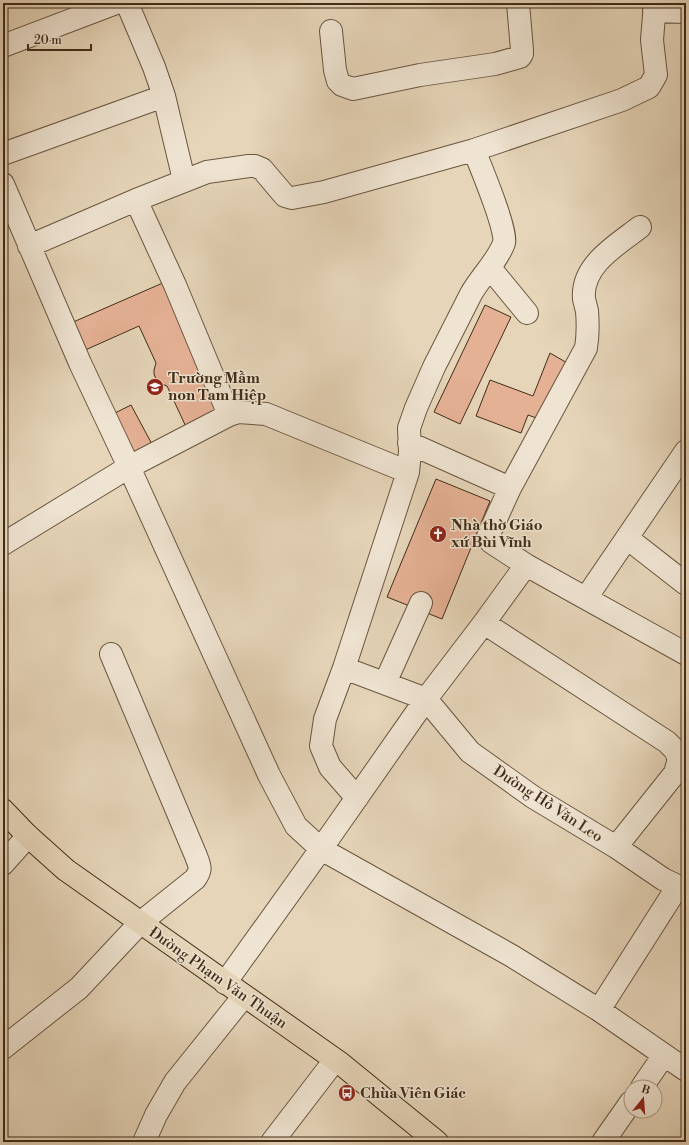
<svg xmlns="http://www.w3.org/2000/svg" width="689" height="1145" font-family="'Libre Bodoni',serif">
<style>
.building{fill:#e5b195;stroke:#412c18}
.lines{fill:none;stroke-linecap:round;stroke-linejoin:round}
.minor-casing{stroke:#6a5640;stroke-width:24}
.major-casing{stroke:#412c18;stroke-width:24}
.minor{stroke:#efe4d2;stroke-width:22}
.major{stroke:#e6d5b9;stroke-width:22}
.labels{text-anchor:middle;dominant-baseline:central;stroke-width:3;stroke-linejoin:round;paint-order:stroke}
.poi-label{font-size:15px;font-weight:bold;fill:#412c18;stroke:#efe4d2;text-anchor:start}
.street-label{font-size:15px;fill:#412c18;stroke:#efe4d2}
</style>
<rect width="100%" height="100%" fill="#e6d5b9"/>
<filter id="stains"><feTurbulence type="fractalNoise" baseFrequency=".005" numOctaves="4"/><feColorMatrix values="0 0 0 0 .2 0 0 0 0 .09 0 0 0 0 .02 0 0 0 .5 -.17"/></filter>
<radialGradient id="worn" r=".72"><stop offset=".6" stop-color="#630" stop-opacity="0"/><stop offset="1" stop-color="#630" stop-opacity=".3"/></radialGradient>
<path class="building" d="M 165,282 L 220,412 L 187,429 L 167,386 L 159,383 L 156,379 L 154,374 L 154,370 L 156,363 L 139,326 L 83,351 L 71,323 Z
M 485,305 L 511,317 L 460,424 L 434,412 Z
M 550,353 L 569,364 L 539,419 L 528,415 L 521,433 L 476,416 L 490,380 L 533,396 Z
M 131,405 L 153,446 L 132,457 L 113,414 Z
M 436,479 L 490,501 L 442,619 L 387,597 Z"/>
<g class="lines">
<defs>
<path id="minor" d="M 127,3 L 154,67 L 164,96 L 184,180
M 654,11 L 686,12
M 331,31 L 335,70 L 338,81 L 342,85 L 353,89 L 420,75 L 495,64 L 520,57 L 522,54 L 522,50 L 518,3
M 3,46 L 116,3
M 474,150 L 622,100 L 649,87 L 656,75 L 652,40 L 655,3
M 3,154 L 164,96
M 3,184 L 80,363 L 129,467 L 269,775 L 296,826 L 321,849 L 512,956 L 599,1010 L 686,1070
M 136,200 L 207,172 L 249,166 L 255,166 L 262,169 L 285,196 L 292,198 L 324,192 L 474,150 C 480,165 508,232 504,243 C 497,262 481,276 471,294 L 434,367 L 416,408 L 409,428 L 410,452 L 408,472 L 344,668 L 325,719 L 321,746 L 330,767 L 357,798
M 29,246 L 136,200 L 175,285 L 229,415
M 490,268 L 527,313
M 409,443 L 510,488
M 627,538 L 686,584
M 3,544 L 129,467 L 229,415 L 238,412 L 266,414 L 408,472
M 526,565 L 686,654
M 586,598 L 686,451
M 484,623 L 667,742 L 675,750 L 679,759 L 675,773 L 616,847
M 344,668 L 426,699
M 385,683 L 421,603
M 426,699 L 470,752 L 533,797 L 616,847 L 663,879 L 686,890
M 3,864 L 28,836
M 225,983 L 321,849 L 426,699 L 484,623 L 526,565 L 491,542 L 488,537 L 489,534 L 510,488 L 586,348 C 588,336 588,323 587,311 C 586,307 585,303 584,299 C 581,265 617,245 640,227
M 599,1010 L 678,886
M 3,1048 L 79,988 L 140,923 L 195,879 C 202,869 200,867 196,856 L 111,654
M 642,1087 L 664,1055
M 144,1142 L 156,1115 L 175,1082 L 244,996
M 272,1142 L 335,1060
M 603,1142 L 631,1102"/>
<path id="major" d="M 3,810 L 28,836 L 66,870 L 340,1063 L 437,1142"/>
</defs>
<use href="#minor" class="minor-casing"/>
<use href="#major" class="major-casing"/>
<use href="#minor" class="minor"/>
<use href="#major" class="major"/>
</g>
<defs>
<symbol id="school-disc" viewBox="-11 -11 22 22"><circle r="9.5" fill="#8f2418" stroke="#efe4d2"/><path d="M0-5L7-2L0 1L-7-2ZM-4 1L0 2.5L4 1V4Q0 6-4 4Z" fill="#fff"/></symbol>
<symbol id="church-disc" viewBox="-11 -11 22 22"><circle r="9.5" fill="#8f2418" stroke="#efe4d2"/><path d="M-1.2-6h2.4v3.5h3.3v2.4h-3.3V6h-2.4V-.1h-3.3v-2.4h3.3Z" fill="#fff"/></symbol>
<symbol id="bus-disc" viewBox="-11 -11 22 22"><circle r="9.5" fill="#8f2418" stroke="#efe4d2"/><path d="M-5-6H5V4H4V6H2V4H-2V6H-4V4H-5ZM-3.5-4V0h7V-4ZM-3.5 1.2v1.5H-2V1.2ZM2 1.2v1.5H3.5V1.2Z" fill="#fff"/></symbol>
</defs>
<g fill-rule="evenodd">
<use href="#school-disc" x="145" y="377" width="20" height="20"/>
<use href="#church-disc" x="428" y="524" width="20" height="20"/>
<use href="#bus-disc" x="337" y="1083" width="20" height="20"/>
</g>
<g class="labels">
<g class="poi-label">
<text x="168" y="378">Trường Mầm<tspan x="168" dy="17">non Tam Hiệp</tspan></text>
<text x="451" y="525">Nhà thờ Giáo<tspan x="451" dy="17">xứ Bùi Vĩnh</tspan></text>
<text x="360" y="1093">Chùa Viên Giác</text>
</g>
<g class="street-label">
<text transform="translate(548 804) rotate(33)">Đường Hồ Văn Leo</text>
<text transform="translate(218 978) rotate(35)">Đường Phạm Văn Thuận</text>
</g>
</g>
<rect width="689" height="1145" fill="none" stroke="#e6d5b9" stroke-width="16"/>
<rect x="4" y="4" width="681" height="1137" fill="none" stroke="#412c18" stroke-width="2"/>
<rect x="8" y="8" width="673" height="1129" fill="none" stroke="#412c18"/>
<g transform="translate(643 1099) rotate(17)"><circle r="19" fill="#efe4d2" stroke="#a99a88"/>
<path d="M0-3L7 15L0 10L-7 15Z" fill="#8f2418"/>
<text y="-6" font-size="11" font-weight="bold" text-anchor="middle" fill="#412c18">B</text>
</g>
<path d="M28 44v6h63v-6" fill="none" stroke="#412c18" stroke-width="2"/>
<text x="34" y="44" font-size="12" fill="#412c18" stroke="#efe4d2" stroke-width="3" paint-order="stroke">20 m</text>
<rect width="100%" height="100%" filter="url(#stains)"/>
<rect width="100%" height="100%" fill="url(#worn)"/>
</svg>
